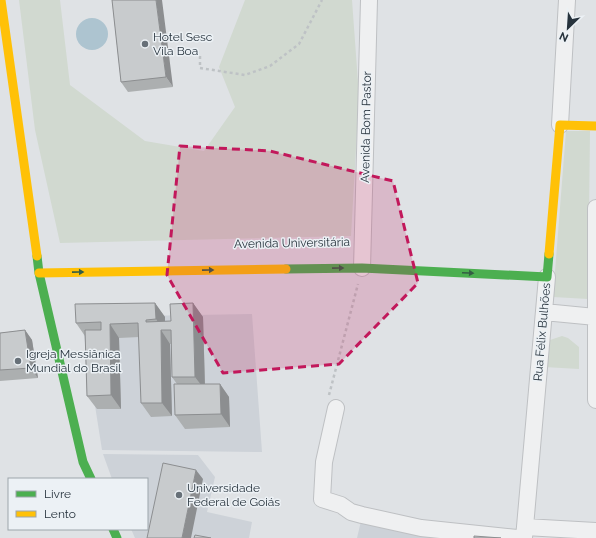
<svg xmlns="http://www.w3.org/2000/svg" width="596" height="538" font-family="Raleway,sans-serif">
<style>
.built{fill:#cdd2d8}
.green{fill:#d1d9d0}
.water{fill:#adc4d0}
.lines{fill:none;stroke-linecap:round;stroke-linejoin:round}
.street-casing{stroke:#bec0c3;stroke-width:18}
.path{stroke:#bec2c5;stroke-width:2.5;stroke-dasharray:3 3;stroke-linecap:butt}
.street{stroke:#eff0f1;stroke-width:16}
.fast{stroke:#4caf50;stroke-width:9}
.slow{stroke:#ffc107;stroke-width:9}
.wall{fill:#acafb0}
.shaded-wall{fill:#8c8e90}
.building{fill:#c8cbcd;stroke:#8c8e90}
.oneway{fill:#345e44}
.marked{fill:#c2185b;fill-opacity:0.2;stroke:#c2185b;stroke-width:3;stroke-dasharray:8 5;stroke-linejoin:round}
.poi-dot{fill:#677078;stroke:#ecf1f5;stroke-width:1.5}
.labels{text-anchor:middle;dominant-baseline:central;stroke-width:3;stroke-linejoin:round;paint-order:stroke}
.poi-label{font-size:12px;fill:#27333d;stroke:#ecf1f5;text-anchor:start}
.street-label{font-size:12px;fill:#27333d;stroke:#ecf1f5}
</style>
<rect width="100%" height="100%" fill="#dfe2e5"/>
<path class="built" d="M 252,314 L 262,452 L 102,450 L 81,317 Z
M 103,454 L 198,455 L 215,477 L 207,512 L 252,522 L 249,538 L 135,538 L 131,529 L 147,529 L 147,479 L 112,479 Z
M 361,521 L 418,535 L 438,538 L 357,538 Z"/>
<path class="green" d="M 19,0 L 60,0 L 70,85 L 145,141 L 204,151 L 235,107 L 219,67 L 245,0 L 352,0 L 359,96 L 351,236 L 60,243 L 35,130 Z
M 566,131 L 590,131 L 588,299 L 553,297 Z
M 562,336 L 568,338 L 579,347 L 579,369 L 544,367 L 547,341 Z"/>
<path class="water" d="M76 34a16 16 0 1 1 32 0a16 16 0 1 1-32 0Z"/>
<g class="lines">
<defs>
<path id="street" d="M 560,125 L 567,0
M 596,208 L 596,400
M 362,268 L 369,0
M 544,312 L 596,317
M 336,408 L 324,462 L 322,499 L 341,505 L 351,512 L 362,515 L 421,528 L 517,538
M 525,527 L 596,531
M 524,538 L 547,277"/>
</defs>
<use href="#street" class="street-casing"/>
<path class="path" d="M 200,56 L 200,68 L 245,75 L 270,66 L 299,44 L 322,0
M 329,395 L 358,284"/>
<use href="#street" class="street"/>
<path class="fast" d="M 37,256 L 39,273 L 83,462 L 91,479
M 286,269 L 362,268 L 547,277 L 549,254
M 113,529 L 117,538"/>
<path class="slow" d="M 1,0 L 37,256
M 549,254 L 560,125 L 596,126
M 39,273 L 286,269"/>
</g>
<path class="wall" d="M 112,0 L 173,87 L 128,92 L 121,82 Z
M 155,303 L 165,317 L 165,321 L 171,321 L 193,303 L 203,317 L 205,384 L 220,384 L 229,397 L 230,427 L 185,429 L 175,415 L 177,384 L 172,377 L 171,344 L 170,344 L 172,416 L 151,417 L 141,403 L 139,337 L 119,338 L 121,409 L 97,409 L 87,396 L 85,336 L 76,323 Z
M 25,330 L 32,340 L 38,378 L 0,381 L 0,333 Z"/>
<path class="shaded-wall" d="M 156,0 L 162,0 L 173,87 L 166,77 Z
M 155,303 L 165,317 L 165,330 L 163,330 L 156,319 Z
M 193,303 L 203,317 L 205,390 L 195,377 Z
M 110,324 L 119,338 L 121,409 L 111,395 Z
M 25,330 L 32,340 L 38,378 L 31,368 Z
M 161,330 L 170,344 L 172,416 L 162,403 Z
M 220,384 L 229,397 L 230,427 L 221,414 Z
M 196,470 L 203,479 L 191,538 L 182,538 Z"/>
<path class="building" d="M 112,0 L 156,0 L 166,77 L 121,82 Z
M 155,303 L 156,319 L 146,320 L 146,322 L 171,321 L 170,304 L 193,303 L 195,377 L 172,377 L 171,330 L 161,330 L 162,403 L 141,403 L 138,323 L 110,324 L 111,395 L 87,396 L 85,330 L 101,330 L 101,322 L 76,323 L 75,304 Z
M 25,330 L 31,368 L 0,370 L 0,333 Z
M 174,384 L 220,384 L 221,414 L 175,415 Z
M 163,463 L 196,470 L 182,538 L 147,538 Z
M 195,535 L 211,538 L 194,538 Z
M 474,536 L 501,538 L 474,538 Z"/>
<defs><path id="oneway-solid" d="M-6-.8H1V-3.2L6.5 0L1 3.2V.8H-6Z"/></defs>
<g class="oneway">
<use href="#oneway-solid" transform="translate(338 268) rotate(-1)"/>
<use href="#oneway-solid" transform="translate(208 270) rotate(-1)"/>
<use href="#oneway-solid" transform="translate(78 272) rotate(-1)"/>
<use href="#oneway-solid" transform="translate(468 273) rotate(3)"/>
</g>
<path class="marked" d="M 180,146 L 270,151 L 393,181 L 418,283 L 339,364 L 223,373 L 167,275 Z"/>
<g class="poi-dot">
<circle cx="145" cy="44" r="4"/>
<circle cx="18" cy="361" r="4"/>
<circle cx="179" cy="495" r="4"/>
</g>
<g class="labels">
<g class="poi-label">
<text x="153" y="37">Hotel Sesc<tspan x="153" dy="14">Vila Boa</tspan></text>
<text x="26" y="354">Igreja Messiânica<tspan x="26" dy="14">Mundial do Brasil</tspan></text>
<text x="187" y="488">Universidade<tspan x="187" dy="14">Federal de Goiás</tspan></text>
</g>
<g class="street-label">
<text transform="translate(366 127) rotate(-89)">Avenida Bom Pastor</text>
<text transform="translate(292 243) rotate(-1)">Avenida Universitária</text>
<text transform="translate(542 332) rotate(-85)">Rua Félix Bulhões</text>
</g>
</g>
<rect x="8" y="478" width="140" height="52" fill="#ecf1f5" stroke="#9da5ab"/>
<rect x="16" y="491" width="20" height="6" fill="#4caf50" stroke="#9da5ab"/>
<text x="44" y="498" font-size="12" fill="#27333d">Livre</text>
<rect x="16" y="511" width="20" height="6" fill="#ffc107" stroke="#9da5ab"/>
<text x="44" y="518" font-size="12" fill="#27333d">Lento</text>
<g transform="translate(568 28) rotate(205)" stroke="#ecf1f5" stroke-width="3" paint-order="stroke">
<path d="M0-3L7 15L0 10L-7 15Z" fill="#27333d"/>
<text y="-6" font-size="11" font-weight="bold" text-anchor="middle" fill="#27333d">N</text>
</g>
</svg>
